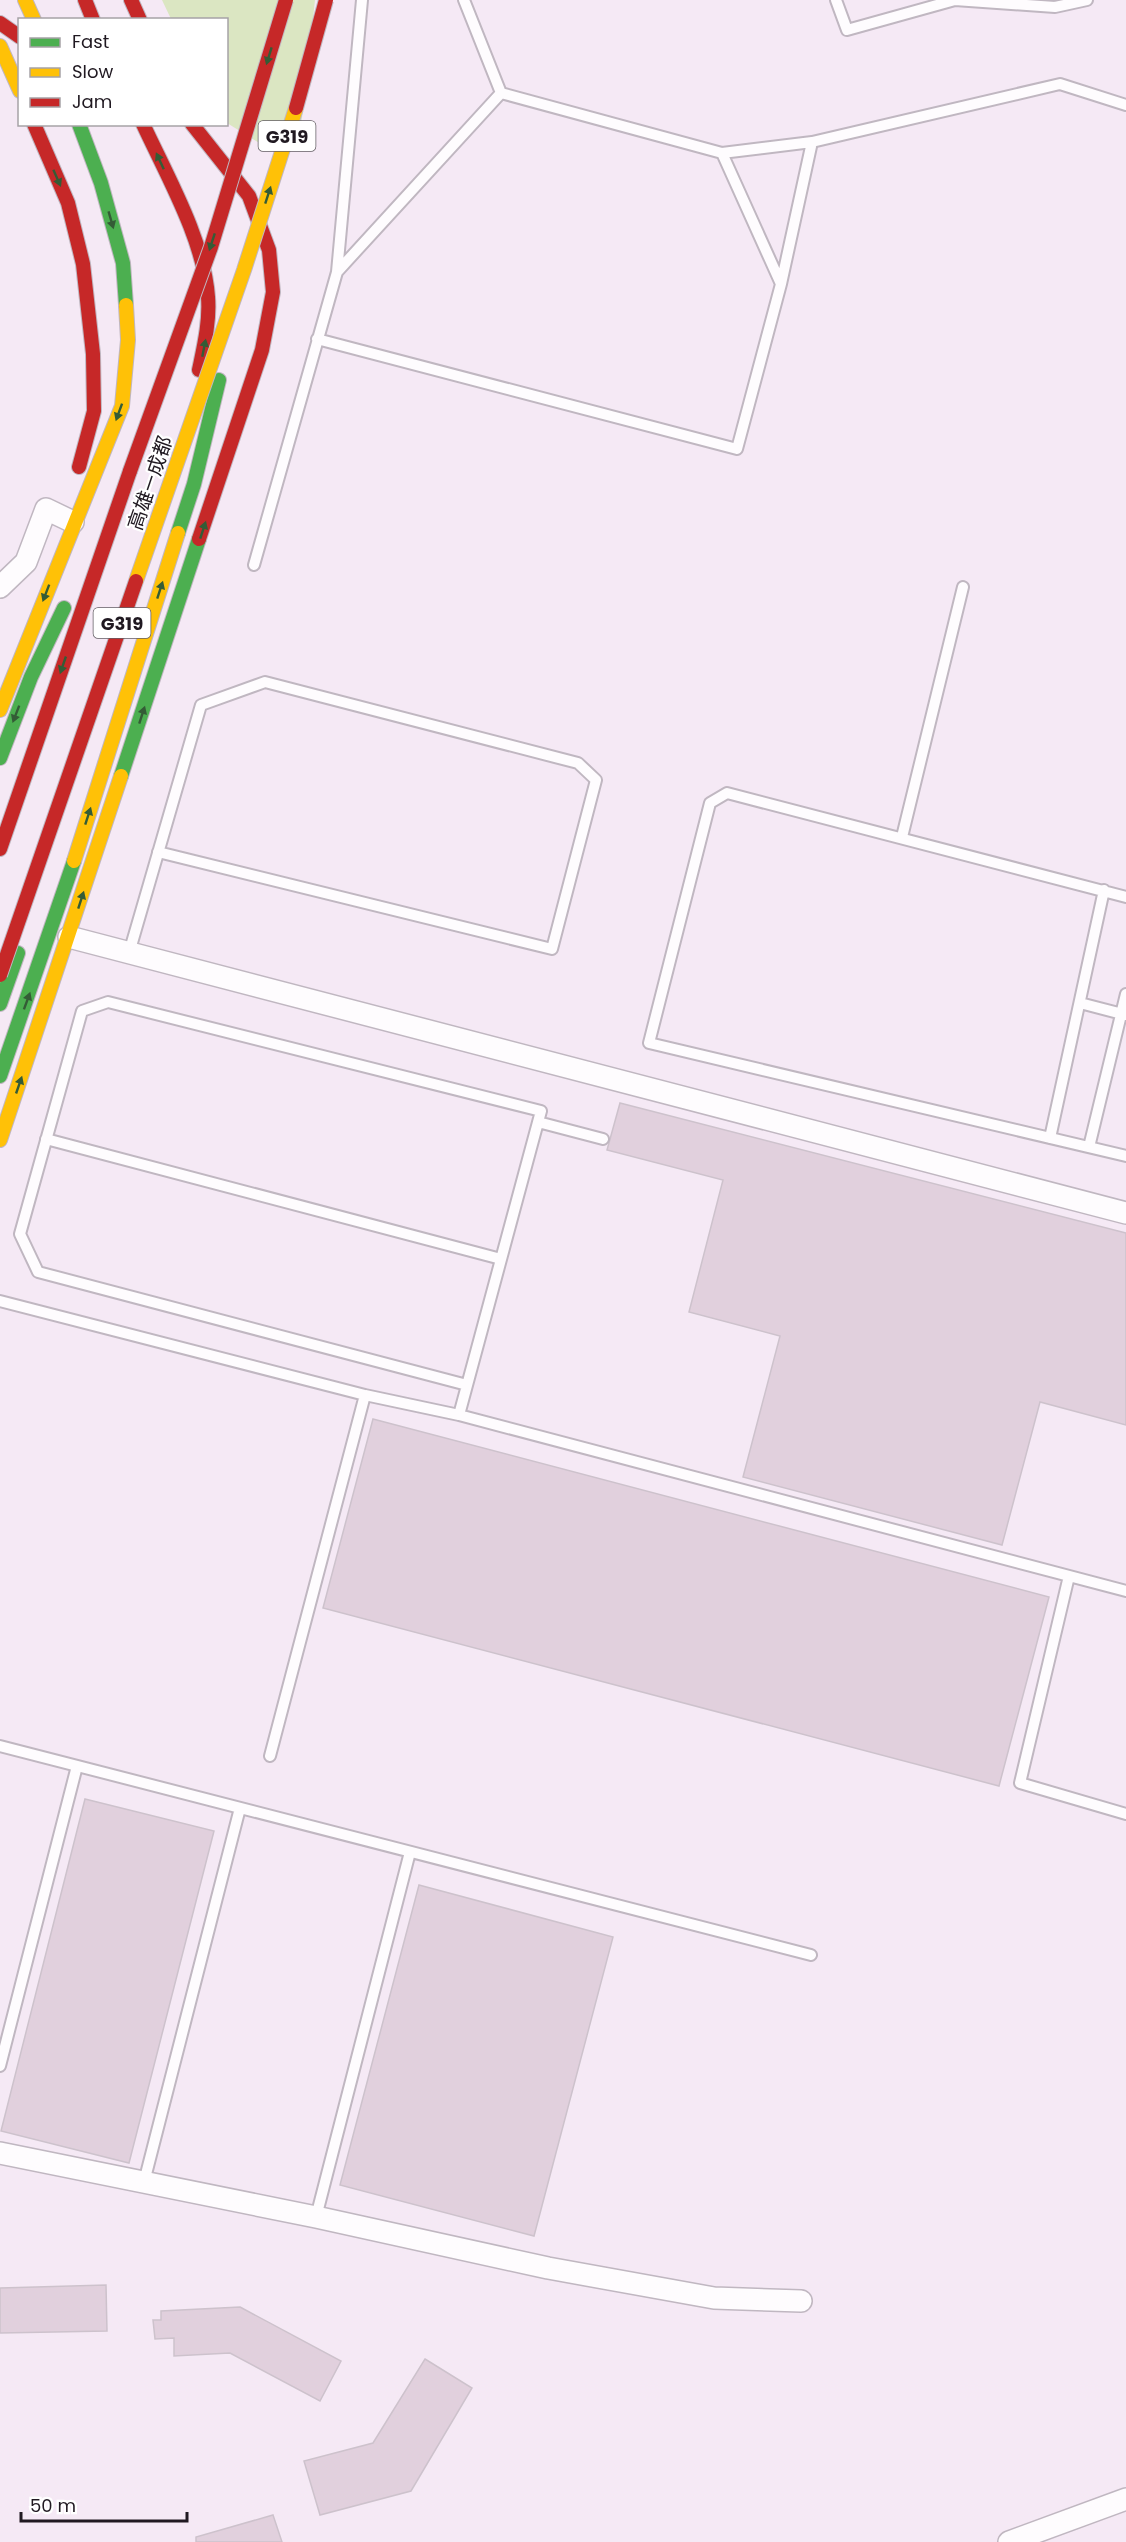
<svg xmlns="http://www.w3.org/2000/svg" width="1126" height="2542" font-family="Poppins,'Noto Sans SC',sans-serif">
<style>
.green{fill:#dbe6c2}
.building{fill:#e1d0dd;stroke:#cdc2cc;stroke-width:1.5}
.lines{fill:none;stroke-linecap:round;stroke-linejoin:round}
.lane-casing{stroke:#c0b7c1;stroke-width:14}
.street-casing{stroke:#c0b7c1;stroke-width:24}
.fast-casing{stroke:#c0b7c1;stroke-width:16}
.slow-casing{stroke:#c0b7c1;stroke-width:16}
.jam-casing{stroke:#c0b7c1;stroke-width:16}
.lane{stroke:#fefcfe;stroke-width:10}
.street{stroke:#fefcfe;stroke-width:21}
.fast{stroke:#4caf50;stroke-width:14}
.slow{stroke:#ffc107;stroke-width:14}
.jam{stroke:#c62828;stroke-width:14}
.slow-bridge-casing{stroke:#c0b7c1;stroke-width:16;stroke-linecap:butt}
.jam-bridge-casing{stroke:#c0b7c1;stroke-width:16;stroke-linecap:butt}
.slow-bridge{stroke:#ffc107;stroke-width:14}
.jam-bridge{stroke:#c62828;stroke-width:14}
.oneway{fill:#345c36}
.labels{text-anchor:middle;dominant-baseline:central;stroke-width:4.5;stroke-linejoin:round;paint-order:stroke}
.shield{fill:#fff;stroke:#635e64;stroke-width:1.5}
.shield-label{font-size:18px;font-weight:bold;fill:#201921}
.street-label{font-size:20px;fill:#201921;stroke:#fff}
</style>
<rect width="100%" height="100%" fill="#f5e9f5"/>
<path class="green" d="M 162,0 L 315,0 L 301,127 L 261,144 L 227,123 L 226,20 L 171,19 Z"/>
<path class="building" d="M 620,1103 L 1126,1233 L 1126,1425 L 1040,1402 L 1002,1545 L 743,1477 L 780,1336 L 689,1312 L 723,1180 L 607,1150 Z
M 373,1419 L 1049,1597 L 999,1786 L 323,1608 Z
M 85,1799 L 214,1831 L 129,2163 L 1,2131 Z
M 419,1885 L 613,1937 L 534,2236 L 340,2185 Z
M 106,2285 L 107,2331 L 0,2333 L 0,2288 Z
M 240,2307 L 341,2361 L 320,2401 L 230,2353 L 174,2356 L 174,2338 L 155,2339 L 153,2320 L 161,2320 L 161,2311 Z
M 425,2359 L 472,2388 L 411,2491 L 320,2515 L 304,2461 L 373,2443 Z
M 273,2515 L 282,2542 L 196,2542 L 196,2537 Z"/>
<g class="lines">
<defs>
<path id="lane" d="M 836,0 L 847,30 L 955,0 L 1055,7 L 1087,0
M 501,93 L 722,153 L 812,142
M 722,153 L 781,284
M 337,272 L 501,93 L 464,0
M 317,339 L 737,449 L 781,284 L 812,142 L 1060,84 L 1126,105
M 254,565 L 337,272 L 362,0
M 902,837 L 963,587
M 1126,897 L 727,793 L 710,803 L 649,1043 L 1126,1156
M 129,953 L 201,705 L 265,682 L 578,763 L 596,780 L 552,949 L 158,852
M 1080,1003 L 1126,1015
M 538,1122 L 603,1139
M 1050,1138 L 1104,890
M 46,1139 L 501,1259
M 1089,1147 L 1126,994
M 0,1301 L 365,1395 L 459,1415 L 1126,1591
M 459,1415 L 541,1111 L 108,1002 L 82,1011 L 20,1234 L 38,1272 L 467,1385
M 1069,1576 L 1020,1783 L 1126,1814
M 0,1746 L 811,1955
M 270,1756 L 365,1395
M 0,2066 L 77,1766
M 144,2182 L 240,1808
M 316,2217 L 410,1852"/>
<path id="street" d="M 0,587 L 26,562 L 46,509 L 73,522
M 69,937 L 1126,1213
M 0,2153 L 316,2217 L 548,2268 L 714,2298 L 801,2301
M 1009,2542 L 1126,2499"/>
<path id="fast" d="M 79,124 L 101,183 L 123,263 L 126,305
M 178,533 L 194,484 L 219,380
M 0,758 L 31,677 L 64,608
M 121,776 L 199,539
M 0,1004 L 18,953
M 0,1076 L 74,861"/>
<path id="slow" d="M 25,0 L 34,20
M 0,46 L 20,91
M 0,710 L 122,406 L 128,340 L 126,305
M 74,861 L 178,533
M 0,1140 L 121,776"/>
<path id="jam" d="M 85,0 L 93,20
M 131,0 L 140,20
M 0,23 L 20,37
M 34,124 L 68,203 L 83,264 L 93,354 L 94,411 L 79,467
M 143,124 C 167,176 204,240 208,297 C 210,321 204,346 199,370
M 192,124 L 249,196 L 269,250 L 273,292 L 262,350 L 199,539
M 0,849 L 130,471"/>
</defs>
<use href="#lane" class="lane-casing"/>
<use href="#street" class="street-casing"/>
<use href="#fast" class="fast-casing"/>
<use href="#slow" class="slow-casing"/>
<use href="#jam" class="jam-casing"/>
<use href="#lane" class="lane"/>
<use href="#street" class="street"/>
<use href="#fast" class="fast"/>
<use href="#slow" class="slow"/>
<use href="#jam" class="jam"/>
<defs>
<path id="slow-bridge" d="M 136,581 L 244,270 L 296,108"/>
<path id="jam-bridge" d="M 296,108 L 326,0
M 130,471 L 211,247 L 286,0
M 0,975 L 136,581"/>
</defs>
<use href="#slow-bridge" class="slow-bridge-casing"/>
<use href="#jam-bridge" class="jam-bridge-casing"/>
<use href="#slow-bridge" class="slow-bridge"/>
<use href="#jam-bridge" class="jam-bridge"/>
</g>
<defs><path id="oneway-solid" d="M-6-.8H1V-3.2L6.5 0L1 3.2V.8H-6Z" transform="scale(1.5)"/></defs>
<g class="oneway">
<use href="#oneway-solid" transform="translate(269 56) rotate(107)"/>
<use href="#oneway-solid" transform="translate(160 161) rotate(-115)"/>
<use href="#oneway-solid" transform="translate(57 178) rotate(66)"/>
<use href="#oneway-solid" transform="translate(268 195) rotate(-72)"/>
<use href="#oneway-solid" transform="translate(111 220) rotate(74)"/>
<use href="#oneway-solid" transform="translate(212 242) rotate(108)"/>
<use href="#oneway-solid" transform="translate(204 348) rotate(-79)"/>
<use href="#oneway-solid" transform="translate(119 412) rotate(110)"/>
<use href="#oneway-solid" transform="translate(203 530) rotate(-72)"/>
<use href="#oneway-solid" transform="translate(160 590) rotate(-72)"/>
<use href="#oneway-solid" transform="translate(46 593) rotate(111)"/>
<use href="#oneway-solid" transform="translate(63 665) rotate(109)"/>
<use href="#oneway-solid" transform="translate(16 714) rotate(111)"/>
<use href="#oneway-solid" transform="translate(142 715) rotate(-72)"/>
<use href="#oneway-solid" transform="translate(88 816) rotate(-72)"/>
<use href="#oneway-solid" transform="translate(81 900) rotate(-72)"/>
<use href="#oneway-solid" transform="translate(27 1001) rotate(-70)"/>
<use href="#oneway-solid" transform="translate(19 1085) rotate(-71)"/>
</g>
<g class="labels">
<g class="shield">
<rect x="258.5" y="121" width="57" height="30" rx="4.5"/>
<rect x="93.5" y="608" width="57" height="30" rx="4.5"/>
</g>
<g class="shield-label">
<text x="287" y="136">G319</text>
<text x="122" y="623">G319</text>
</g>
<g class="street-label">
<text transform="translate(150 483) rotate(-71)">高雄—成都</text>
</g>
</g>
<rect x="18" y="18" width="210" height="108" fill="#ffffff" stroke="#a6a3a6" stroke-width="1.5"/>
<rect x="30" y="38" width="30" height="9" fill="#4caf50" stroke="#a6a3a6" stroke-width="1.5"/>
<text x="72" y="48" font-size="18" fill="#201921">Fast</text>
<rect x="30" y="68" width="30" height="9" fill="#ffc107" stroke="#a6a3a6" stroke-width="1.5"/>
<text x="72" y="78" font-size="18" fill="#201921">Slow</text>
<rect x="30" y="98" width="30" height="9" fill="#c62828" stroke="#a6a3a6" stroke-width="1.5"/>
<text x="72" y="108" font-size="18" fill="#201921">Jam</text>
<path d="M21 2512v9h166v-9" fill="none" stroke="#201921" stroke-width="3"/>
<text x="30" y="2512" font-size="18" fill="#201921" stroke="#ffffff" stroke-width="4.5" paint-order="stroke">50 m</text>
</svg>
